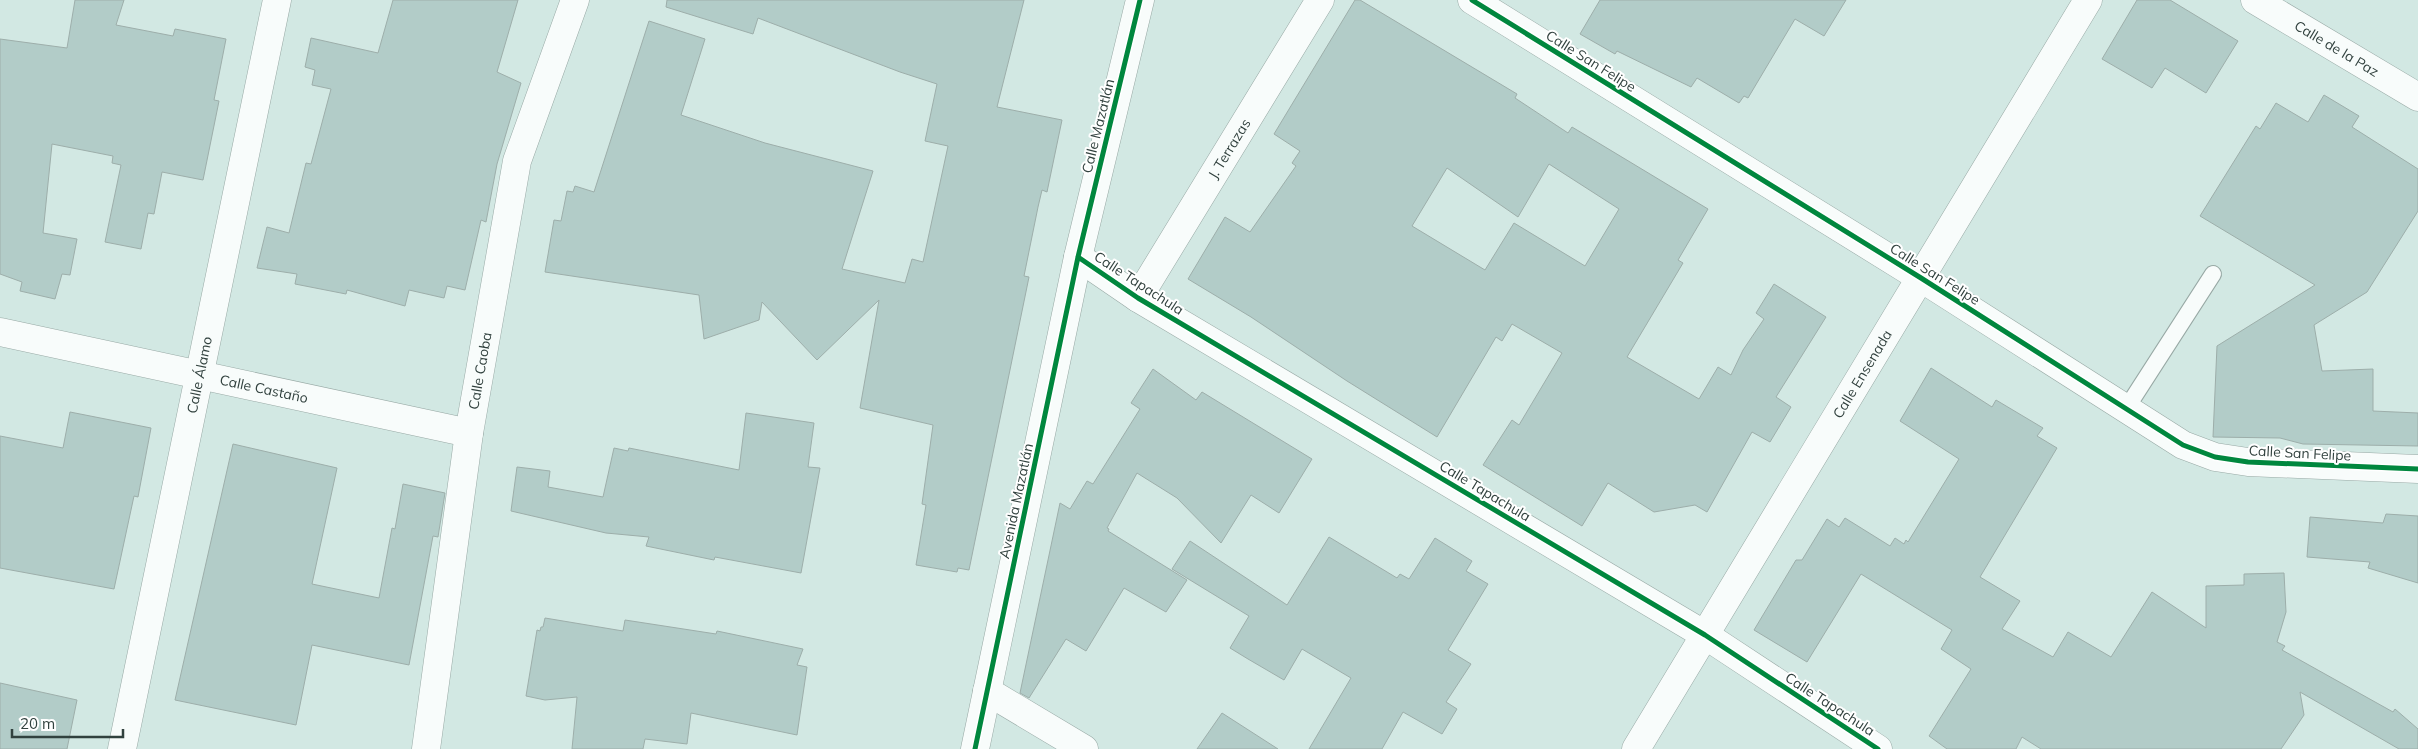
<svg xmlns="http://www.w3.org/2000/svg" width="2418" height="749" font-family="Mulish,sans-serif">
<style>
.building{fill:#b2ccc8;stroke:#9daeaa;fill-rule:evenodd}
.lines{fill:none;stroke-linecap:round;stroke-linejoin:round}
.service-casing{stroke:#98a9a5;stroke-width:18}
.minor-casing{stroke:#98a9a5;stroke-width:29}
.secondary-casing{stroke:#98a9a5;stroke-width:29}
.service{stroke:#f8fcfb;stroke-width:16}
.minor{stroke:#f8fcfb;stroke-width:28}
.secondary{stroke:#f8fcfb;stroke-width:28}
.cycleway-casing{stroke:#fff;stroke-width:8}
.cycleway{stroke:#00873e;stroke-width:5}
.labels{text-anchor:middle;dominant-baseline:central;stroke-width:4;stroke-linejoin:round;paint-order:stroke}
.street-label{font-size:14px;fill:#31413e;stroke:#fff}
</style>
<rect width="100%" height="100%" fill="#d2e8e3"/>
<path class="building" d="M 75,0 L 124,0 L 116,25 L 173,36 L 175,29 L 226,39 L 214,100 L 219,101 L 203,180 L 162,172 L 154,214 L 148,213 L 141,249 L 105,242 L 121,165 L 112,163 L 113,156 L 52,144 L 43,233 L 77,239 L 70,275 L 62,274 L 55,299 L 20,291 L 22,282 L 0,274 L 0,39 L 67,48 Z
M 393,0 L 518,0 L 497,72 L 521,83 L 497,164 L 486,222 L 481,220 L 465,290 L 447,286 L 444,298 L 409,290 L 405,306 L 347,290 L 346,294 L 295,284 L 297,274 L 257,268 L 267,227 L 289,233 L 306,163 L 311,164 L 331,89 L 312,85 L 315,70 L 305,67 L 311,38 L 378,53 Z
M 667,0 L 1024,0 L 997,107 L 1062,120 L 1047,192 L 1042,190 L 1038,207 L 1024,276 L 1029,277 L 969,570 L 958,568 L 957,572 L 916,565 L 926,505 L 922,504 L 933,425 L 860,408 L 879,300 L 817,360 L 762,302 L 759,320 L 704,339 L 699,295 L 545,272 L 554,220 L 561,221 L 567,191 L 573,192 L 575,186 L 594,192 L 649,21 L 705,39 L 681,115 L 765,143 L 873,171 L 842,269 L 905,283 L 912,259 L 923,262 L 948,146 L 925,141 L 937,84 L 900,72 L 758,18 L 753,34 L 666,7 Z
M 1355,0 L 1360,0 L 1517,94 L 1515,98 L 1568,133 L 1572,127 L 1708,209 L 1678,260 L 1683,263 L 1627,357 L 1699,399 L 1718,367 L 1731,375 L 1743,350 L 1764,319 L 1756,313 L 1774,284 L 1826,317 L 1776,397 L 1791,407 L 1770,442 L 1752,432 L 1707,512 L 1695,505 L 1654,512 L 1608,483 L 1582,526 L 1483,465 L 1512,420 L 1519,425 L 1562,353 L 1512,324 L 1502,341 L 1496,337 L 1437,437 L 1347,381 L 1251,317 L 1188,279 L 1225,217 L 1250,232 L 1296,166 L 1292,163 L 1300,151 L 1274,134 ZM 1549,164 L 1619,209 L 1585,266 L 1514,223 L 1485,270 L 1412,226 L 1447,168 L 1518,217 Z
M 1600,0 L 1846,0 L 1824,36 L 1795,19 L 1748,98 L 1744,96 L 1739,103 L 1697,78 L 1691,87 L 1617,51 L 1615,54 L 1580,34 Z
M 2137,0 L 2170,0 L 2238,41 L 2206,93 L 2165,68 L 2152,88 L 2102,59 Z
M 2324,95 L 2359,116 L 2352,127 L 2418,169 L 2418,211 L 2367,292 L 2314,325 L 2322,371 L 2373,369 L 2373,411 L 2418,413 L 2418,446 L 2303,444 L 2280,438 L 2213,437 L 2217,346 L 2315,285 L 2200,216 L 2256,126 L 2260,129 L 2276,103 L 2308,122 Z
M 1931,368 L 1992,407 L 1996,400 L 2043,428 L 2037,436 L 2057,448 L 1980,577 L 2020,601 L 2002,629 L 2053,657 L 2068,632 L 2111,657 L 2152,592 L 2206,628 L 2206,586 L 2244,585 L 2244,574 L 2284,573 L 2286,612 L 2277,642 L 2285,646 L 2282,650 L 2393,712 L 2395,709 L 2418,729 L 2418,749 L 2399,749 L 2300,692 L 2304,715 L 2281,749 L 2041,749 L 2022,737 L 2016,749 L 1947,749 L 1929,736 L 1971,669 L 1941,649 L 1952,630 L 1861,574 L 1807,662 L 1754,630 L 1796,560 L 1802,560 L 1827,519 L 1839,527 L 1845,518 L 1890,546 L 1895,538 L 1904,544 L 1906,540 L 1908,542 L 1959,459 L 1900,421 Z
M 1153,369 L 1196,400 L 1202,392 L 1312,459 L 1279,513 L 1251,495 L 1221,543 L 1177,498 L 1137,473 L 1107,528 L 1109,529 L 1108,531 L 1187,580 L 1166,612 L 1124,588 L 1086,651 L 1066,639 L 1029,698 L 1020,693 L 1060,503 L 1070,509 L 1087,481 L 1093,484 L 1140,409 L 1131,403 Z
M 70,412 L 151,428 L 138,497 L 134,496 L 114,589 L 0,568 L 0,436 L 63,448 Z
M 746,413 L 814,423 L 808,467 L 820,468 L 801,573 L 715,557 L 714,560 L 646,546 L 649,537 L 606,533 L 511,511 L 517,467 L 550,471 L 548,487 L 603,497 L 614,448 L 628,451 L 629,448 L 739,470 Z
M 233,444 L 337,468 L 312,584 L 379,598 L 392,528 L 395,529 L 403,484 L 445,493 L 438,537 L 433,536 L 409,665 L 312,645 L 296,725 L 175,700 Z
M 2386,514 L 2418,516 L 2418,583 L 2368,568 L 2370,562 L 2307,557 L 2310,517 L 2383,523 Z
M 1329,537 L 1397,578 L 1400,574 L 1409,579 L 1435,538 L 1472,561 L 1466,571 L 1488,584 L 1448,650 L 1471,664 L 1446,702 L 1457,709 L 1442,734 L 1403,712 L 1382,749 L 1309,749 L 1351,678 L 1302,649 L 1284,680 L 1248,659 L 1230,648 L 1249,616 L 1172,569 L 1190,541 L 1287,605 Z
M 545,618 L 623,631 L 625,620 L 716,634 L 717,631 L 803,649 L 797,665 L 807,667 L 797,735 L 691,713 L 687,744 L 645,739 L 643,749 L 572,749 L 577,697 L 545,700 L 526,696 L 537,630 L 540,631 L 541,627 L 543,627 Z
M 0,683 L 77,700 L 67,749 L 0,749 Z
M 1222,713 L 1278,749 L 1197,749 Z"/>
<g class="lines">
<defs>
<path id="service" d="M 2126,409 L 2213,274"/>
<g id="minor">
<path d="M 1472,0 L 1921,278 L 2183,445 L 2215,457 L 2248,462 L 2418,469"/>
<path id="s1" d="M 2255,0 L 2418,97"/>
<path d="M 1078,257 L 1138,298 L 1705,635 L 1878,749"/>
<path id="s2" d="M 1138,298 L 1320,0"/>
<path id="s3" d="M 0,332 L 469,433"/>
<path d="M 987,691 L 1084,749"/>
<path id="s4" d="M 426,749 L 469,433 L 517,161 L 575,0"/>
<path d="M 975,749 L 1078,257 L 1140,0"/>
<path id="s5" d="M 1636,749 L 2088,0"/>
</g>
<g id="secondary">
<path id="s6" d="M 122,749 L 277,0"/>
</g>
</defs>
<use href="#service" class="service-casing"/>
<use href="#minor" class="minor-casing"/>
<use href="#secondary" class="secondary-casing"/>
<use href="#service" class="service"/>
<use href="#minor" class="minor"/>
<use href="#secondary" class="secondary"/>
<defs>
<path id="cycleway" d="M 1472,0 L 1921,278 L 2183,445 L 2215,457 L 2248,462 L 2418,469
M 1078,257 L 1138,298 L 1705,635 L 1878,749
M 975,749 L 1078,257 L 1140,0"/>
</defs>
<use href="#cycleway" class="cycleway-casing"/>
<use href="#cycleway" class="cycleway"/>
</g>
<g class="labels">
<g class="street-label">
<text stroke="none"><textPath href="#s1" startOffset="95">Calle de la Paz</textPath></text>
<text transform="translate(1591 61) rotate(32)">Calle San Felipe</text>
<text transform="translate(1098 126) rotate(-76)">Calle Mazatlán</text>
<text stroke="none"><textPath href="#s2" startOffset="175">J. Terrazas</textPath></text>
<text transform="translate(1935 274) rotate(32)">Calle San Felipe</text>
<text transform="translate(1139 283) rotate(33)">Calle Tapachula</text>
<text stroke="none"><textPath href="#s4" startOffset="382">Calle Caoba</textPath></text>
<text stroke="none"><textPath href="#s6" startOffset="382">Calle Álamo</textPath></text>
<text stroke="none"><textPath href="#s5" startOffset="438">Calle Ensenada</textPath></text>
<text stroke="none"><textPath href="#s3" startOffset="270">Calle Castaño</textPath></text>
<text transform="translate(2300 453) rotate(3)">Calle San Felipe</text>
<text transform="translate(1485 491) rotate(31)">Calle Tapachula</text>
<text transform="translate(1016 501) rotate(-78)">Avenida Mazatlán</text>
<text transform="translate(1830 704) rotate(33)">Calle Tapachula</text>
</g>
</g>
<path d="M12 729v8h111v-8" fill="none" stroke="#31413e" stroke-width="2.5"/>
<text x="20" y="729" font-size="15" fill="#31413e" stroke="#ffffff" stroke-width="4" paint-order="stroke">20 m</text>
</svg>
